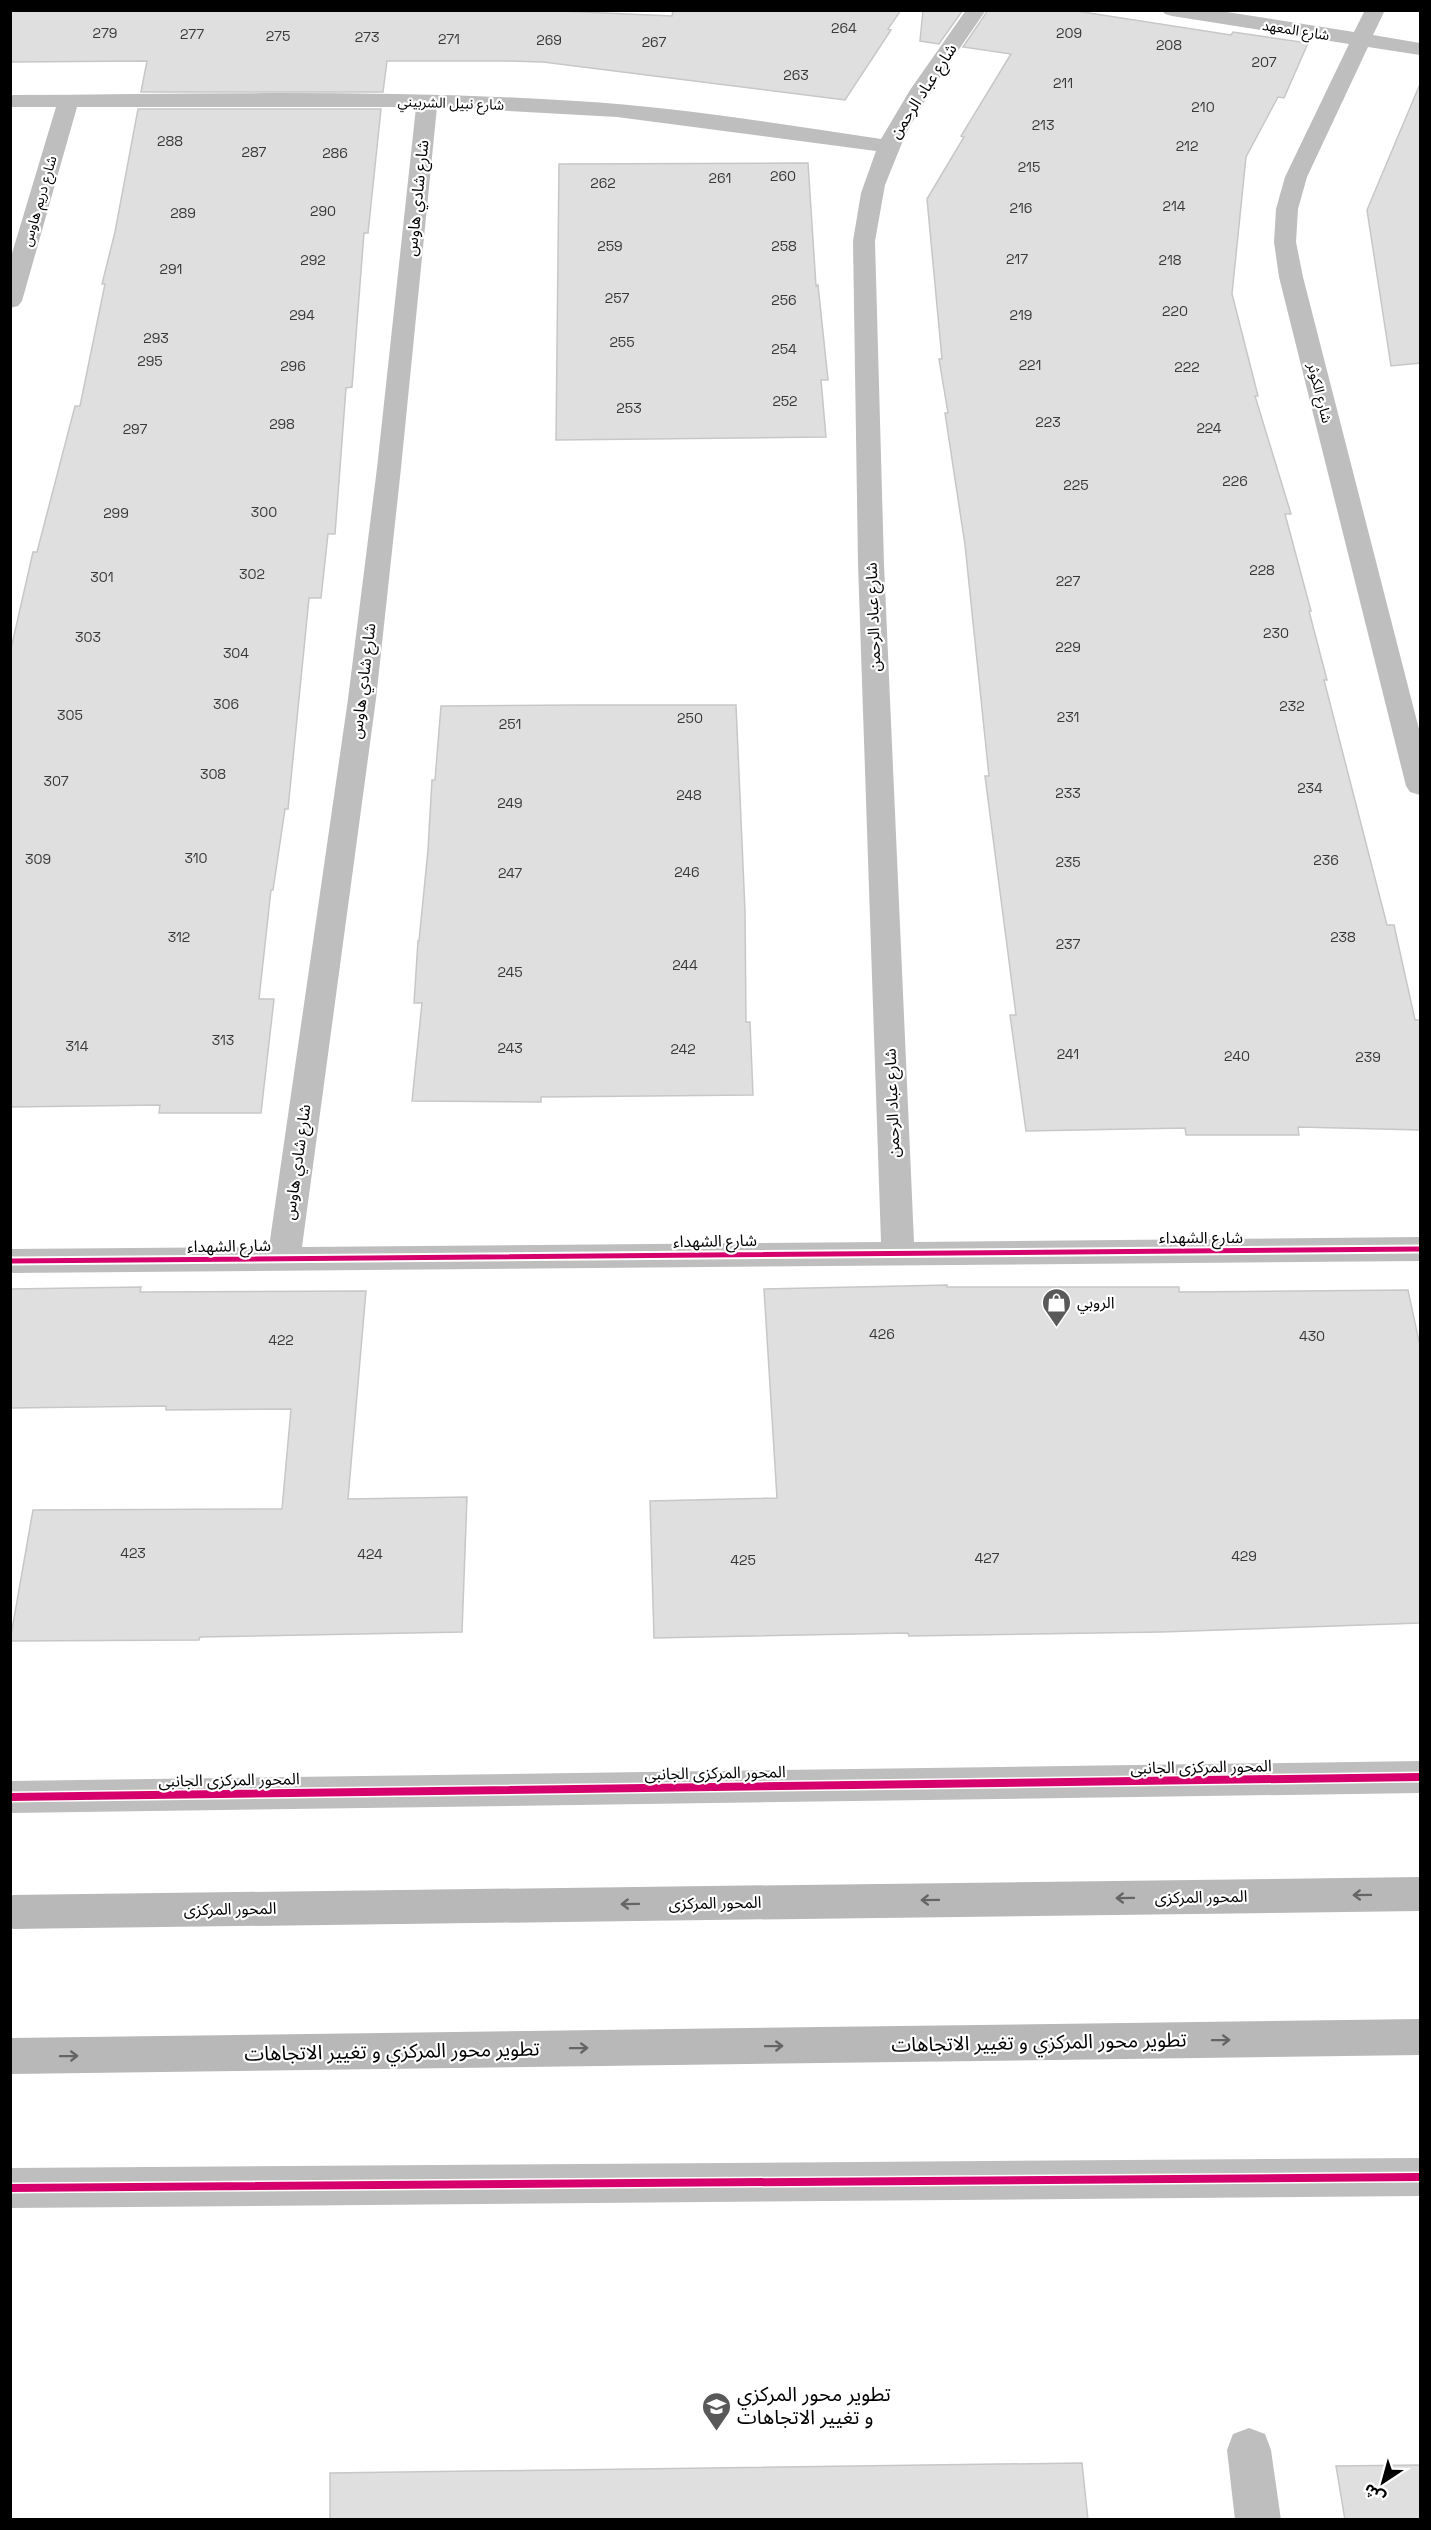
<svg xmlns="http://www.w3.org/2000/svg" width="1431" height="2530" font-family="'Space Grotesk','Noto Sans Arabic',sans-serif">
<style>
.building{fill:#dfdfdf;stroke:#c7c7c7;stroke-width:1.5}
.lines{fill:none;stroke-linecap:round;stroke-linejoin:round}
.service{fill:#bebebe;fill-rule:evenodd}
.minor{fill:#bebebe;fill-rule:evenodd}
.secondary{fill:#b8b8b8;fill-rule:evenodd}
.cycleway-far1-casing{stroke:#fff;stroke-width:9}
.cycleway-casing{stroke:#fff;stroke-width:11}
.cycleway-far1{stroke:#d6006c;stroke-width:5}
.cycleway{stroke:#d6006c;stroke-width:8}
.oneway{stroke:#656565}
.labels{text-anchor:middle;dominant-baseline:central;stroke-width:4.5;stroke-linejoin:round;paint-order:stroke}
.number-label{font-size:14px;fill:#383838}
.far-street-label{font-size:14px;fill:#000;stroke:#fff}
.street-label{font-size:16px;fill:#000;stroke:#fff}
.poi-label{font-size:16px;fill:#000;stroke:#fff;text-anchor:start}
.near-street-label{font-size:20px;fill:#000;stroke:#fff}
.near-poi-label{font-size:20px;fill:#000;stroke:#fff;text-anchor:start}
</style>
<rect width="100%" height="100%" fill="#fff"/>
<path class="building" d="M 10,10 L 537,10 L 672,16 L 673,10 L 901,10 L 888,29 L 891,30 L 845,100 L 543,62 L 505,61 L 387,61 L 383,92 L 141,92 L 147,61 L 10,62 Z
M 923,10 L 963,10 L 939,44 L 920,41 Z
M 988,10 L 1070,10 L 1231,35 L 1233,32 L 1308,43 L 1284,98 L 1278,97 L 1246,157 L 1232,294 L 1258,396 L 1255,396 L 1291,514 L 1285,514 L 1311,611 L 1309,611 L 1327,680 L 1324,680 L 1387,925 L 1394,925 L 1415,1020 L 1420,1020 L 1420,1130 L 1298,1127 L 1299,1135 L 1186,1135 L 1185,1128 L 1026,1131 L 1010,1015 L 1016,1015 L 985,776 L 989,776 L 965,545 L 945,413 L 948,413 L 939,359 L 942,359 L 927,199 L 964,137 L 961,136 L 1011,54 L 963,47 Z
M 1420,84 L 1420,363 L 1391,366 L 1367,210 Z
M 138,109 L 381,109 L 368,233 L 364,233 L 352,387 L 346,388 L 335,534 L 328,534 L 321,598 L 309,598 L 288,809 L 285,809 L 273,890 L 271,890 L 259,999 L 274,999 L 261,1113 L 159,1113 L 160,1105 L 10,1107 L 10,653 L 33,552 L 37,552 L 75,406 L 80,406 L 105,284 L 102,284 L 115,232 Z
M 808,163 L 816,286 L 818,285 L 828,380 L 821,380 L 826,437 L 556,440 L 559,164 Z
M 579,705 L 736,705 L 745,911 L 746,1022 L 750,1022 L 753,1095 L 541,1097 L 541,1102 L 412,1101 L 422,1003 L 414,1003 L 418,941 L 419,941 L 428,850 L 432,780 L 435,780 L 441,706 Z
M 947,1285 L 947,1287 L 1179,1287 L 1179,1292 L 1408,1290 L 1420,1346 L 1420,1623 L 1161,1632 L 909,1636 L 908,1633 L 654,1638 L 650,1501 L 777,1498 L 764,1289 Z
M 141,1287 L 140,1292 L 366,1291 L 348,1499 L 467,1497 L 462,1632 L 200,1637 L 199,1640 L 10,1641 L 33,1510 L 282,1509 L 291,1409 L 166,1410 L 166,1406 L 10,1408 L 10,1289 Z
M 1082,2463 L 1088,2520 L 330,2520 L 330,2473 Z
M 1420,2465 L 1420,2520 L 1345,2520 L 1336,2466 Z"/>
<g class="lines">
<path class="service" d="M 1249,2428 L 1265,2434 L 1271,2450 L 1281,2520 L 1235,2520 L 1227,2450 L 1233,2434 Z"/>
<path class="minor" d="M 966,10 L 986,10 L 931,90 L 906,133 L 885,185 L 875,241 L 884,564 L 914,1242 L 1420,1237 L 1420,1261 L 10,1273 L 10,1249 L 269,1247 L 348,699 L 377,468 L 416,107 L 77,107 L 22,301 L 18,306 L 10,308 L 10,260 L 56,107 L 10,107 L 10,95 C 199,94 388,89 576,101 C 678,107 780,124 881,139 L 910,90 ZM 437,107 L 617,117 L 876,151 L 861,193 L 853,241 L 858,564 L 881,1242 L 302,1247 L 376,699 L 401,468 Z
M 1162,10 L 1214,10 L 1354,32 L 1365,10 L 1385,10 L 1373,35 L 1420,43 L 1420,55 L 1368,47 L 1307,177 L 1298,209 L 1296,242 L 1303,277 L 1420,733 L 1420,795 L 1410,792 L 1406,786 L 1279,277 L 1274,242 L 1276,209 L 1285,177 L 1349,44 L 1172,16 L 1165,14 Z
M 1420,1761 L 1420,1793 L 10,1813 L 10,1781 Z
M 1420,2158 L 1420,2196 L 10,2208 L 10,2168 Z"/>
<path class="secondary" d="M 1420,1877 L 1420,1911 L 10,1929 L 10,1895 Z
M 1420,2019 L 1420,2055 L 10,2074 L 10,2038 Z"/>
<defs>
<path id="cycleway-far1" d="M 10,1261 L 1420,1249"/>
<path id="cycleway" d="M 10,1797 L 1420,1777
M 10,2188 L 1420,2177"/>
</defs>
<use href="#cycleway-far1" class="cycleway-far1-casing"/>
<use href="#cycleway" class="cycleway-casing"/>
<use href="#cycleway-far1" class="cycleway-far1"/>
<use href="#cycleway" class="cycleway"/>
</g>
<defs><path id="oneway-shaft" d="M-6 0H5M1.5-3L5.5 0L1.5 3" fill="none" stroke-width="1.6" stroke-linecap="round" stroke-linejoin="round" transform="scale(1.5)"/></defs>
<g class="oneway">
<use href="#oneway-shaft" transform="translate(1362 1895) rotate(179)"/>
<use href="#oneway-shaft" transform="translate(1125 1898) rotate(179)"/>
<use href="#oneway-shaft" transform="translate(930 1900) rotate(179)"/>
<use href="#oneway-shaft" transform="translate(630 1904) rotate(179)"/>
<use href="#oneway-shaft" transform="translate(1221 2040) rotate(-1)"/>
<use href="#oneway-shaft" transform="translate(774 2046) rotate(-1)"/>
<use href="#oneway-shaft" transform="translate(579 2048) rotate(-1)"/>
<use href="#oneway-shaft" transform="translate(69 2056) rotate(-1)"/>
</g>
<defs>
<symbol id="shop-pin" viewBox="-11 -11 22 30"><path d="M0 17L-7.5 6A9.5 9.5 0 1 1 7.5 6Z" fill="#595959" stroke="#fff"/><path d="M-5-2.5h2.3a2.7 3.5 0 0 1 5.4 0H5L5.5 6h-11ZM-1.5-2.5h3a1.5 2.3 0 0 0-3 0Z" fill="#fff"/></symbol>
<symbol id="university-pin" viewBox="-11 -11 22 30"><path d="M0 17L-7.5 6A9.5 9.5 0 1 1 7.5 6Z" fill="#595959" stroke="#fff"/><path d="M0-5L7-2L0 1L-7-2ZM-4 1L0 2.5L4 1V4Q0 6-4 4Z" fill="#fff"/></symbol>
</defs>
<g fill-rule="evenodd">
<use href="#shop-pin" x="1040" y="1286" width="33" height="45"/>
<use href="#university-pin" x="700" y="2390" width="33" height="45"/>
</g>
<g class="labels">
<g class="number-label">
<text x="844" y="28">264</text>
<text x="105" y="33">279</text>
<text x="1069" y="33">209</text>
<text x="192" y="34">277</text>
<text x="278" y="36">275</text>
<text x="367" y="37">273</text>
<text x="449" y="39">271</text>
<text x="549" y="40">269</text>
<text x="654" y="42">267</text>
<text x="1169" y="45">208</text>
<text x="1264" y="62">207</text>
<text x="796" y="75">263</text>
<text x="1063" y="83">211</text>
<text x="1203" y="107">210</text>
<text x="1043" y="125">213</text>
<text x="170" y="141">288</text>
<text x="1187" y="146">212</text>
<text x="254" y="152">287</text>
<text x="335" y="153">286</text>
<text x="1029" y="167">215</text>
<text x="783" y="176">260</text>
<text x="720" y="178">261</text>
<text x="603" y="183">262</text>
<text x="1174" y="206">214</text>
<text x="1021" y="208">216</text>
<text x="323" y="211">290</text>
<text x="183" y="213">289</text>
<text x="610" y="246">259</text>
<text x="784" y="246">258</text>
<text x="1017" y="259">217</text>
<text x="313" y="260">292</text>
<text x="1170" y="260">218</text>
<text x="171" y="269">291</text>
<text x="617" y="298">257</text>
<text x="784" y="300">256</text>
<text x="1175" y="311">220</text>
<text x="302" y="315">294</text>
<text x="1021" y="315">219</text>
<text x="156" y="338">293</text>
<text x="622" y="342">255</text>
<text x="784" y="349">254</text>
<text x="150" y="361">295</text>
<text x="1030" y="365">221</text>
<text x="293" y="366">296</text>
<text x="1187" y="367">222</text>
<text x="785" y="401">252</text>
<text x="629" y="408">253</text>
<text x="1048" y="422">223</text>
<text x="282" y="424">298</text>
<text x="1209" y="428">224</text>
<text x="135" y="429">297</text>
<text x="1235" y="481">226</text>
<text x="1076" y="485">225</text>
<text x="264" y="512">300</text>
<text x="116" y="513">299</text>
<text x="1262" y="570">228</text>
<text x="252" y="574">302</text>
<text x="102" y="577">301</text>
<text x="1068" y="581">227</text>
<text x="1276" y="633">230</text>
<text x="88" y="637">303</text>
<text x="1068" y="647">229</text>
<text x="236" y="653">304</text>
<text x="226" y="704">306</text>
<text x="1292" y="706">232</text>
<text x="70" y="715">305</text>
<text x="1068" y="717">231</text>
<text x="690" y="718">250</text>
<text x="510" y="724">251</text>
<text x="213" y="774">308</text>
<text x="56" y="781">307</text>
<text x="1310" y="788">234</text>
<text x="1068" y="793">233</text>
<text x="689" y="795">248</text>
<text x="510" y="803">249</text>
<text x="196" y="858">310</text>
<text x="38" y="859">309</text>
<text x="1326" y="860">236</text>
<text x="1068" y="862">235</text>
<text x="687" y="872">246</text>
<text x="510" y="873">247</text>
<text x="179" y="937">312</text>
<text x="1343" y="937">238</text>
<text x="1068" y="944">237</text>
<text x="685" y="965">244</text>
<text x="510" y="972">245</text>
<text x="223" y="1040">313</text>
<text x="77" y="1046">314</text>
<text x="510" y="1048">243</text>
<text x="683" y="1049">242</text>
<text x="1068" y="1054">241</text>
<text x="1237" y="1056">240</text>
<text x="1368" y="1057">239</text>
<text x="882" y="1334">426</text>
<text x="1312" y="1336">430</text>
<text x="281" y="1340">422</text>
<text x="133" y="1553">423</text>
<text x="370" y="1554">424</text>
<text x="1244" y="1556">429</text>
<text x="987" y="1558">427</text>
<text x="743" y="1560">425</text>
</g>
<g class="far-street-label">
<text transform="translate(1296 30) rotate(9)">شارع المعهد</text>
<text transform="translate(451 103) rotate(2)">شارع نبيل الشربيني</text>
<text transform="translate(39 201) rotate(-74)">شارع دريم هاوس</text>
<text transform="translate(1320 393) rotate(76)">شارع الكوثر</text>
</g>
<g class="street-label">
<text transform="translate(923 91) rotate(-57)">شارع عباد الرحمن</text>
<text transform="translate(417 198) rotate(-84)">شارع شادي هاوس</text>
<text transform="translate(873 617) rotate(-92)">شارع عباد الرحمن</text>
<text transform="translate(363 681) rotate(-83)">شارع شادي هاوس</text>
<text transform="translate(892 1103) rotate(-92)">شارع عباد الرحمن</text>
<text transform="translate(297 1162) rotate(-82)">شارع شادي هاوس</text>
<text x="1201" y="1237">شارع الشهداء</text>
<text transform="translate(715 1241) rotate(-1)">شارع الشهداء</text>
<text transform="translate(229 1246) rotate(-1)">شارع الشهداء</text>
<text transform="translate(1201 1767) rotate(-1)">المحور المركزى الجانبى</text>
<text transform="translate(715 1773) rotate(-1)">المحور المركزى الجانبى</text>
<text transform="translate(229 1780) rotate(-1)">المحور المركزى الجانبى</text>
<text transform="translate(1201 1897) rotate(-1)">المحور المركزى</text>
<text transform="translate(715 1903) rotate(-1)">المحور المركزى</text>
<text transform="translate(230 1909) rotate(-1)">المحور المركزى</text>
</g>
<g class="poi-label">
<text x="1077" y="1302">الروبي</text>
</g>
<g class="near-street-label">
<text transform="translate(1039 2042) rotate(-1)">تطوير محور المركزي و تغيير الاتجاهات</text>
<text transform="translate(392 2051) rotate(-1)">تطوير محور المركزي و تغيير الاتجاهات</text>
</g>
<g class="near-poi-label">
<text x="737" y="2394">تطوير محور المركزي<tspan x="737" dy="23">و تغيير الاتجاهات</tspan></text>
</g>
</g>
<rect width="1431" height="2530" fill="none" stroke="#000000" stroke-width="24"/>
<g transform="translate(1383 2482) rotate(216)" stroke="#ffffff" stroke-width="4.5" paint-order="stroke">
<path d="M0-4.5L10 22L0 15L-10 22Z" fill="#000000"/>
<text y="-9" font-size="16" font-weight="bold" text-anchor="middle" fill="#000000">ش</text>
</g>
</svg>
